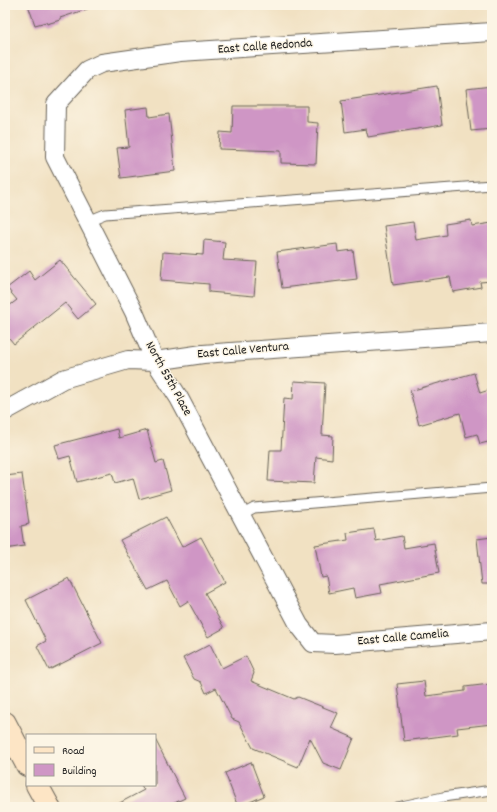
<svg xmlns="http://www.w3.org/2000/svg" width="497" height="812" font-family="Dekko,sans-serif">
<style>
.building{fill:#cf96c5}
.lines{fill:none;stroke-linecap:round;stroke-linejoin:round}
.service-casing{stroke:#676156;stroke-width:11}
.minor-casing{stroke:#676156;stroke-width:20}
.secondary-casing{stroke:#676156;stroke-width:24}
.service{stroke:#fff;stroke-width:9}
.minor{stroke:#fff;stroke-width:18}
.secondary{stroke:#fde5c5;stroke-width:22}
.labels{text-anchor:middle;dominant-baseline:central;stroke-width:3;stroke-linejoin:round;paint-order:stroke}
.street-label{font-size:13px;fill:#1c1c1c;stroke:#fcf5e5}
</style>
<rect width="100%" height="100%" fill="#fcf5e5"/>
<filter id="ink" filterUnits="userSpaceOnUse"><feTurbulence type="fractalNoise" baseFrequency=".025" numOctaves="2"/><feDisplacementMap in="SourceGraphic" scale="8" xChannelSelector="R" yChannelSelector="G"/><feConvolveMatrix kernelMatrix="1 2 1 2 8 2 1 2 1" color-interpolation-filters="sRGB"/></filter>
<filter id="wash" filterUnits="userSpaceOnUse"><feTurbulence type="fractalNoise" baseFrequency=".012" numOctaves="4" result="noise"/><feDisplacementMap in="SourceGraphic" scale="16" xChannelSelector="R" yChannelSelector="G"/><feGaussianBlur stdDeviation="0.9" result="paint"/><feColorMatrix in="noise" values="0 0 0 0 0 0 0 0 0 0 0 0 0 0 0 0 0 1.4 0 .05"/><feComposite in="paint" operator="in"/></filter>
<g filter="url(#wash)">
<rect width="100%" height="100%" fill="#f1e1c2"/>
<g id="blocks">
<path class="building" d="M 28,5 L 89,5 L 90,8 L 60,18 L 60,20 L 47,24 L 46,22 L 35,25 Z
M 437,86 L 442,125 L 368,137 L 366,129 L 345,132 L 341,101 Z
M 492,86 L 492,129 L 471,131 L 466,89 Z
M 233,106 L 307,106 L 307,122 L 318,123 L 316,164 L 281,163 L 281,151 L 219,149 L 220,132 L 232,133 Z
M 148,107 L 149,117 L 169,114 L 175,171 L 121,178 L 117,148 L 129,147 L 125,110 Z
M 471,220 L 472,226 L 492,223 L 492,281 L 480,282 L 481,287 L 453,292 L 450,277 L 393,285 L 384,226 L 413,222 L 416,240 L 446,235 L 445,224 Z
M 204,240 L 225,242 L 223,260 L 257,262 L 254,296 L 209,292 L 209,284 L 161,280 L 163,252 L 203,255 Z
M 337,244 L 338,252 L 353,250 L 357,279 L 282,288 L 277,252 Z
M 60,260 L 96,304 L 78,319 L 65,303 L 14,344 L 5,333 L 5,309 L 17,300 L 7,288 L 29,271 L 35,280 Z
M 474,373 L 480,393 L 492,389 L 492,441 L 480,444 L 477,434 L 466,437 L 460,413 L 419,425 L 410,391 Z
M 294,381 L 325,383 L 322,435 L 333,436 L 332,459 L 316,457 L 314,483 L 268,481 L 270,450 L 281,450 L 284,398 L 293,399 Z
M 117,429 L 119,438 L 147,430 L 156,463 L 163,461 L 171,490 L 139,499 L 133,478 L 115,483 L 112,473 L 77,482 L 70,456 L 59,459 L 55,445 Z
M 22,474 L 29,524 L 21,526 L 24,546 L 5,549 L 5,476 Z
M 166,517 L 182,547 L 201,537 L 225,582 L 205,593 L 224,628 L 208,637 L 188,601 L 180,606 L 167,581 L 148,590 L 120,540 Z
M 374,529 L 376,541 L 402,536 L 404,548 L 434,543 L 439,573 L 380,584 L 382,593 L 355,598 L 353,588 L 329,593 L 326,576 L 321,577 L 315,545 L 348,540 L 347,533 Z
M 492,537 L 492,584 L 482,584 L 477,539 Z
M 69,578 L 102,643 L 49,670 L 37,646 L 46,641 L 26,600 Z
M 210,644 L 222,668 L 246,656 L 254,673 L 251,681 L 294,699 L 298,697 L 338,713 L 331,728 L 354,738 L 341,770 L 323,763 L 310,738 L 298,767 L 253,748 L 239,722 L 232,719 L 216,688 L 206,693 L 201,682 L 194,679 L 183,658 Z
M 424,681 L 426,696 L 465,691 L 465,687 L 490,684 L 492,724 L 457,728 L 458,734 L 404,741 L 397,684 Z
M 155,739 L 185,798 L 166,807 L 112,807 L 144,790 L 141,785 L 155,785 Z
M 251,762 L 264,796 L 238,807 L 225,773 Z"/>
</g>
</g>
<g filter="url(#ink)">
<use href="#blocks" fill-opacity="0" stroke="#676156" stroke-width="1"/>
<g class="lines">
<defs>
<path id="service" d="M 88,221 L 105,214 L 492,185
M 241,515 L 254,508 L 492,488
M 397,807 L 443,797 L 492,790"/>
<path id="minor" d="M 492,32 L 180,52 L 102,63 L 87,70 L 56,104 L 55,157 L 134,312 L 155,361 L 179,398 L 299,625 L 313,643 L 335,644 L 492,631
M 5,411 L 63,379 L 128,360 L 155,361 L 203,354 L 492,333"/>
<path id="secondary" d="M 5,723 L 27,765
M 37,785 L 49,807"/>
</defs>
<use href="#service" class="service-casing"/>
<use href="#minor" class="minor-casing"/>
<use href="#secondary" class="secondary-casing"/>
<use href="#service" class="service"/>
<use href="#minor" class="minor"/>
<use href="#secondary" class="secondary"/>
</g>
</g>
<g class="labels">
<g class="street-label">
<text transform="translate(265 47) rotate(-4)">East Calle Redonda</text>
<text transform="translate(243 351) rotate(-5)">East Calle Ventura</text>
<text transform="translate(168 379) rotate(61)">North 55th Place</text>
<text transform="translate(403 638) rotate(-5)">East Calle Camelia</text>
</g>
</g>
<rect width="497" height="812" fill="none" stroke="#fcf5e5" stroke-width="20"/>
<rect x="26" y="734" width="130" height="52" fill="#fcf5e5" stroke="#a29e95"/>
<rect x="34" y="747" width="20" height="6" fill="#fde5c5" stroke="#a29e95"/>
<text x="62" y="754" font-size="12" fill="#1c1c1c">Road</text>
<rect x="34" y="764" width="20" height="12" fill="#cf96c5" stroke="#a29e95"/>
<text x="62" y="774" font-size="12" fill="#1c1c1c">Building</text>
</svg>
